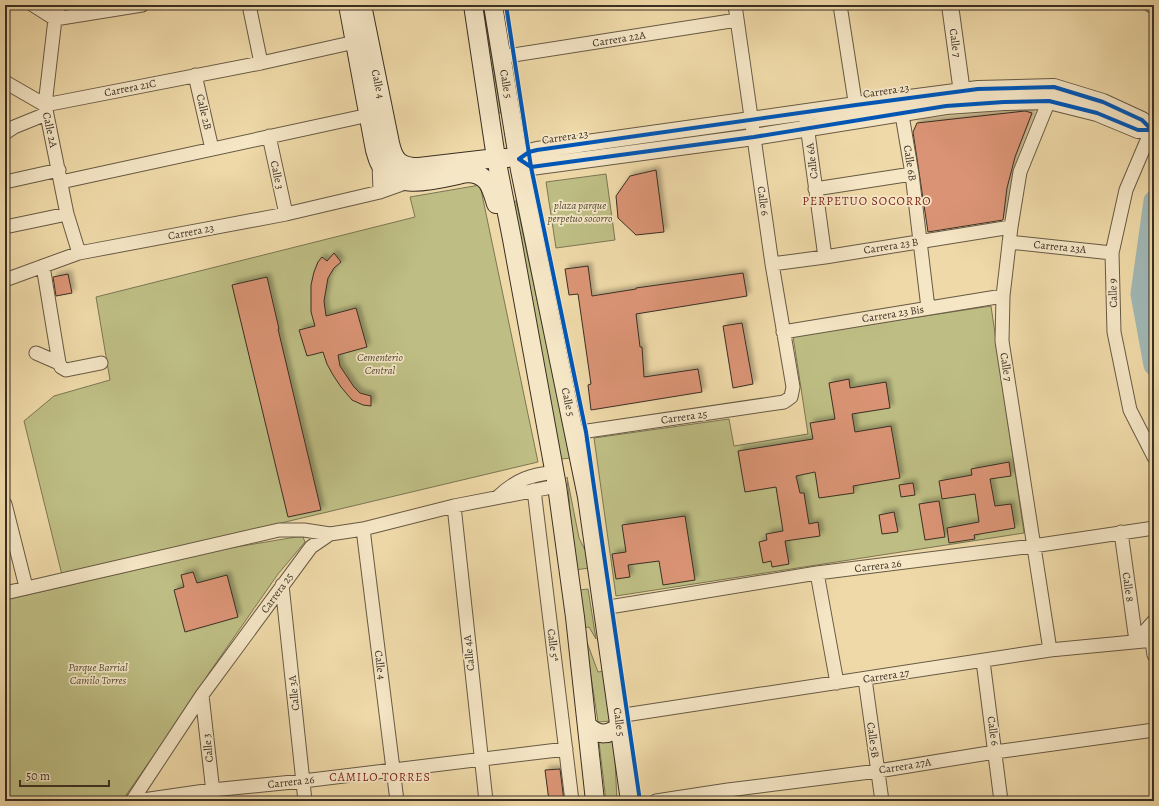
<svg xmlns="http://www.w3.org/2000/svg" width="1159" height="806" font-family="Alegreya,serif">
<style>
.green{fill:#bebe84;stroke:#7c7654}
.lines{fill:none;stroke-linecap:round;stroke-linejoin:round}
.river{stroke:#a0b7b4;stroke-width:21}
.building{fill:#da9475;stroke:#3a2f23;filter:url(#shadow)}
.minor-casing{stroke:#675a44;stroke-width:15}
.tertiary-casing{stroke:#675a44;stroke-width:18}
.secondary-casing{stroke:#3a2f23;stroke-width:20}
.minor{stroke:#f5e6c6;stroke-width:13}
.tertiary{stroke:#f5e6c6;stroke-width:16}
.secondary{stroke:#f5e6c6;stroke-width:18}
.cycleway-casing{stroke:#f5e6c6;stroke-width:6}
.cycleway{stroke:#0057b8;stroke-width:4}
.labels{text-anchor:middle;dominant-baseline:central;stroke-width:3.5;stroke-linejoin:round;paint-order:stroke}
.street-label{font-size:11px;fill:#3a2f23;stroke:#f5e6c6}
.park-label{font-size:11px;font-style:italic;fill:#544c36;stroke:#f5e6c6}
.neighbourhood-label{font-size:12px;letter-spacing:1px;fill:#7a1f14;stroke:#f5e6c6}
</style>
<defs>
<filter id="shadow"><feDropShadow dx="3.5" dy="-3.5" stdDeviation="2" flood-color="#0004"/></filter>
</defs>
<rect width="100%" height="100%" fill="#efd9a8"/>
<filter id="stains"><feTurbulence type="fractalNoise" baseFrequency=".005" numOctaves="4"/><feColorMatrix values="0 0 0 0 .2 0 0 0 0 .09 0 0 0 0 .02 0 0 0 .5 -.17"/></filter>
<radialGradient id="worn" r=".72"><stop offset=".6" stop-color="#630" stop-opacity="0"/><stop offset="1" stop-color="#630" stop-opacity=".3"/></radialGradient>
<path class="green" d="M 478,5 L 483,5 L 501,113 L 494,113 Z
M 606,174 L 615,240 L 556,248 L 546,182 Z
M 480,185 L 538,462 L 62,575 L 24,421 L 54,396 L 110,380 L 96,297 L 415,217 L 410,197 Z
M 516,201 L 571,458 L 561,459 L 511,202 Z
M 991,306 L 1024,533 L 616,596 L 594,438 L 729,419 L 734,446 L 808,434 L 793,336 Z
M 567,477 L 579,538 L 588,556 L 589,568 L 575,570 Z
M 296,537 L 303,537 L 305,542 L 278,574 L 209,673 L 202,686 L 122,801 L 5,801 L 5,600 L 230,548 Z
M 588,589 L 596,639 L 589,627 L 582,628 L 579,590 Z
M 585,637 L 598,672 L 605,671 L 611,721 L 598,722 Z
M 614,740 L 617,801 L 606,801 L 599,742 Z"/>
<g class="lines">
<path class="river" d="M 1154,201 L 1141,294 L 1154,365"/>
</g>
<path class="building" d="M 1025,111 L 1032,113 L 1015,157 L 1007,188 L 1003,220 L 928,232 L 913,132 L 917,123 Z
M 656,170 L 664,232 L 636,235 L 618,218 L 616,196 L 630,176 Z
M 334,253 L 341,262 L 334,268 L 328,278 L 324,301 L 326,316 L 356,308 L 367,347 L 338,355 L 340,366 L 354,387 L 360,393 L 371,396 L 371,406 L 363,405 L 352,400 L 341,387 L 333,375 L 327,364 L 323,352 L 307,356 L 299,330 L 315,326 L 311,312 L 311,285 L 314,272 L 318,262 L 322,257 L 327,261 Z
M 588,266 L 592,296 L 636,289 L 636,288 L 743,273 L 747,296 L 636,314 L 640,347 L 642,347 L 644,377 L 698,369 L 702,392 L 591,410 L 588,385 L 591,384 L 578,294 L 569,295 L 565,269 Z
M 68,274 L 72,293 L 56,296 L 53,277 Z
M 267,277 L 279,329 L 278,329 L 321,510 L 288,517 L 232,285 Z
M 742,323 L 753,384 L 733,388 L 723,326 Z
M 849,379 L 850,388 L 886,382 L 890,408 L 852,414 L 855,432 L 891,426 L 900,478 L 853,486 L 854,493 L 819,498 L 815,472 L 796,476 L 800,493 L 804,493 L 809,524 L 818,522 L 820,536 L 785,541 L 789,564 L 772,567 L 771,561 L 763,563 L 759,542 L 767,540 L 766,534 L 783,531 L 776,487 L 745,492 L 738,451 L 813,439 L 810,423 L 835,419 L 829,383 Z
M 1009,462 L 1011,476 L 990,479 L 995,506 L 1011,504 L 1015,528 L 974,535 L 975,539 L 949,543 L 947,528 L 979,522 L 975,494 L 942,499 L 939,481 L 972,475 L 971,469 Z
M 913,483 L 915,495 L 901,497 L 899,485 Z
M 939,501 L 945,537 L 925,540 L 919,504 Z
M 894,512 L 898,532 L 882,534 L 879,515 Z
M 685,516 L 695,580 L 663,585 L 659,561 L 628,565 L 630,577 L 616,579 L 612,554 L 626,552 L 622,525 Z
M 193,572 L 197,583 L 227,575 L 238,617 L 185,632 L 174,590 L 184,587 L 181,575 Z
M 560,769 L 564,801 L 549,801 L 545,770 Z"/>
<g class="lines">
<defs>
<path id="minor" d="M 33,5 L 55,19 L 142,5
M 59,5 L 55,19 L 45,105 L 67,214 L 79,253
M 249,5 L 261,63
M 840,5 L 857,114
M 1150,5 L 1154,7
M 501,57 L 737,20
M 195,75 L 212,149
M 5,82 L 45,105 L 261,63 L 355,42
M 900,103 L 912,174 L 928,308
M 806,118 L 825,257
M 1154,124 L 1126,190 L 1112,253 L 1114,332 L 1130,410 L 1154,457
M 5,133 L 14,127 L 46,114
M 269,136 L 286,214
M 379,162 L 380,192
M 5,182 L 59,170
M 61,182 L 369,115
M 815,189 L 912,174
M 5,227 L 67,214
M 1009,242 L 1112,253
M 772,264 L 825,257 L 1011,227
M 43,266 L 59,363 L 61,367 L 66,370 L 101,363
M 5,280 L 79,253 L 286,214 L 380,192 L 408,182
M 783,332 L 1003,296
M 36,353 L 59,363
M 574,433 L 784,402 L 791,397 L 793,387 L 772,264 L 735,5
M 534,490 L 572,801
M 499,496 C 517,479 531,475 555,472
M 5,504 L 26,587
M 454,506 L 486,801
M 363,529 L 397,801
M 1121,532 L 1136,641
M 817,573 L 837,683
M 282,585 L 305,801
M 5,593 L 279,530 L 304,530 L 330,534
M 603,608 L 817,573 L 1033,546 L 1154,528
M 1136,641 L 1154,621
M 1152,641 L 1154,655
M 1050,650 L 1002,341 L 1003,296 L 1011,227 L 1020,172 L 1052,93
M 983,661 L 1001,801
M 865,679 L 882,801
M 202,695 L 214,801
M 618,716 L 1050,650 L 1154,640
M 132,801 L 202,695 L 311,547 L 330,534 L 363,529 L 454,506 L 557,486
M 136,801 L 212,790 L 303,781 L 566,749
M 656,801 L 728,790 L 878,771 L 995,752 L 1154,730"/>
<path id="tertiary" d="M 950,5 L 963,100
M 1151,129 L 1142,120 L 1103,102 L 1054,87 L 978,89 L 856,105 L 537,150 L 529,152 L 519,159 L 531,167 L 754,137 L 946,106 L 1004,102 L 1049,101 L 1097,113 L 1138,130 L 1154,130"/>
<path id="secondary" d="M 348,5 L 375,150 C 376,153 377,158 379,162 C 395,195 440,178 468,173 C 488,174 491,187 496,204
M 362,5 L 390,143 C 394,161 400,167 419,167 L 496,158 L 508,158
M 473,5 L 496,158 L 512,239 L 557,486 L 575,617 L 595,801
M 493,5 L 520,170 L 587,497 L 630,801
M 588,726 C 598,736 610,736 620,725"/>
</defs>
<use href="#minor" class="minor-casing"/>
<use href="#tertiary" class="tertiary-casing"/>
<use href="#secondary" class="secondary-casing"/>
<use href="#minor" class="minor"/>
<use href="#tertiary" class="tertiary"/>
<use href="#secondary" class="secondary"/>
<defs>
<path id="cycleway" d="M 506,5 L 531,167 L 586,432 L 640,801
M 1151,129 L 1142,120 L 1103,102 L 1054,87 L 978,89 L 856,105 L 537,150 L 529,152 L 519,159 L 531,167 L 754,137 L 946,106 L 1004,102 L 1049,101 L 1097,113 L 1138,130 L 1154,130"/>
</defs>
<use href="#cycleway" class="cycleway-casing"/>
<use href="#cycleway" class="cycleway"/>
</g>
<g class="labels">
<g class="street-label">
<text transform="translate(619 39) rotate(-9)">Carrera 22A</text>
<text transform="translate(955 43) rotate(82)">Calle 7</text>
<text transform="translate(378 84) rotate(78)">Calle 4</text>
<text transform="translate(506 84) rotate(80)">Calle 5</text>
<text transform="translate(130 88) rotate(-11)">Carrera 21C</text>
<text transform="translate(886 91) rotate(-8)">Carrera 23</text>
<text transform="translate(204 112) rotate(77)">Calle 2B</text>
<text transform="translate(50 130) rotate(78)">Calle 2A</text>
<text transform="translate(565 137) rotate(-8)">Carrera 23</text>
<text transform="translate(812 161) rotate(-97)">Calle 6A</text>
<text transform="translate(910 163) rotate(81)">Calle 6B</text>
<text transform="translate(277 175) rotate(78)">Calle 3</text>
<text transform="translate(763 201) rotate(82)">Calle 6</text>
<text transform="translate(191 232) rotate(-11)">Carrera 23</text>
<text transform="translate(891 246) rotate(-9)">Carrera 23 B</text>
<text transform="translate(1060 247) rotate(6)">Carrera 23A</text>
<text transform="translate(1113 293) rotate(-92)">Calle 9</text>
<text transform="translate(893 314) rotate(-9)">Carrera 23 Bis</text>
<text transform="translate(1006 367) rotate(81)">Calle 7</text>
<text transform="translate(568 402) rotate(78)">Calle 5</text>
<text transform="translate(684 417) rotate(-8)">Carrera 25</text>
<text transform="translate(878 566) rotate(-7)">Carrera 26</text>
<text transform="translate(1128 587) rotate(82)">Calle 8</text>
<text transform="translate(277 593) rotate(-54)">Carrera 25</text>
<text transform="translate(553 645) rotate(83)">Calle 5ª</text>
<text transform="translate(469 653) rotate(-96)">Calle 4A</text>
<text transform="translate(380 665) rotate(83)">Calle 4</text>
<text transform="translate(886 676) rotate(-8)">Carrera 27</text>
<text transform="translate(294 693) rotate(-96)">Calle 3A</text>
<text transform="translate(619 722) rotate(82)">Calle 5</text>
<text transform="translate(993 731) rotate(82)">Calle 6</text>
<text transform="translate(873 740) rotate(82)">Calle 5B</text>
<text transform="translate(208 748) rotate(-96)">Calle 3</text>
<text transform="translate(905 766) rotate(-9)">Carrera 27A</text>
<text transform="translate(291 782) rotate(-6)">Carrera 26</text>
</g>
<g class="park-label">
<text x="580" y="205">plaza parque<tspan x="580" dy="13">perpetuo socorro</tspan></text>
<text x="380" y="357">Cementerio<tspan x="380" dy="13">Central</tspan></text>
<text x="98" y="667">Parque Barrial<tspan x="98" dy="13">Camilo Torres</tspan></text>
</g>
<g class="neighbourhood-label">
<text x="867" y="201">PERPETUO SOCORRO</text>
<text x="380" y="777">CAMILO TORRES</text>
</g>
</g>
<rect width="1159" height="806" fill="none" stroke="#efd9a8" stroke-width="20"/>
<rect x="6" y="6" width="1147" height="794" fill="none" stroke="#3a2f23" stroke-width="2"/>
<rect x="10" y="10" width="1139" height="786" fill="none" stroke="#3a2f23"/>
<path d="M20 780v6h89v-6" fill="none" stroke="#3a2f23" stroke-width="2"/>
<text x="26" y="780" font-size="12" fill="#3a2f23" stroke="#f5e6c6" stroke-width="3" paint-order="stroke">50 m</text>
<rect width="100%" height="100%" filter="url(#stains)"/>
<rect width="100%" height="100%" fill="url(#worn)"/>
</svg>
